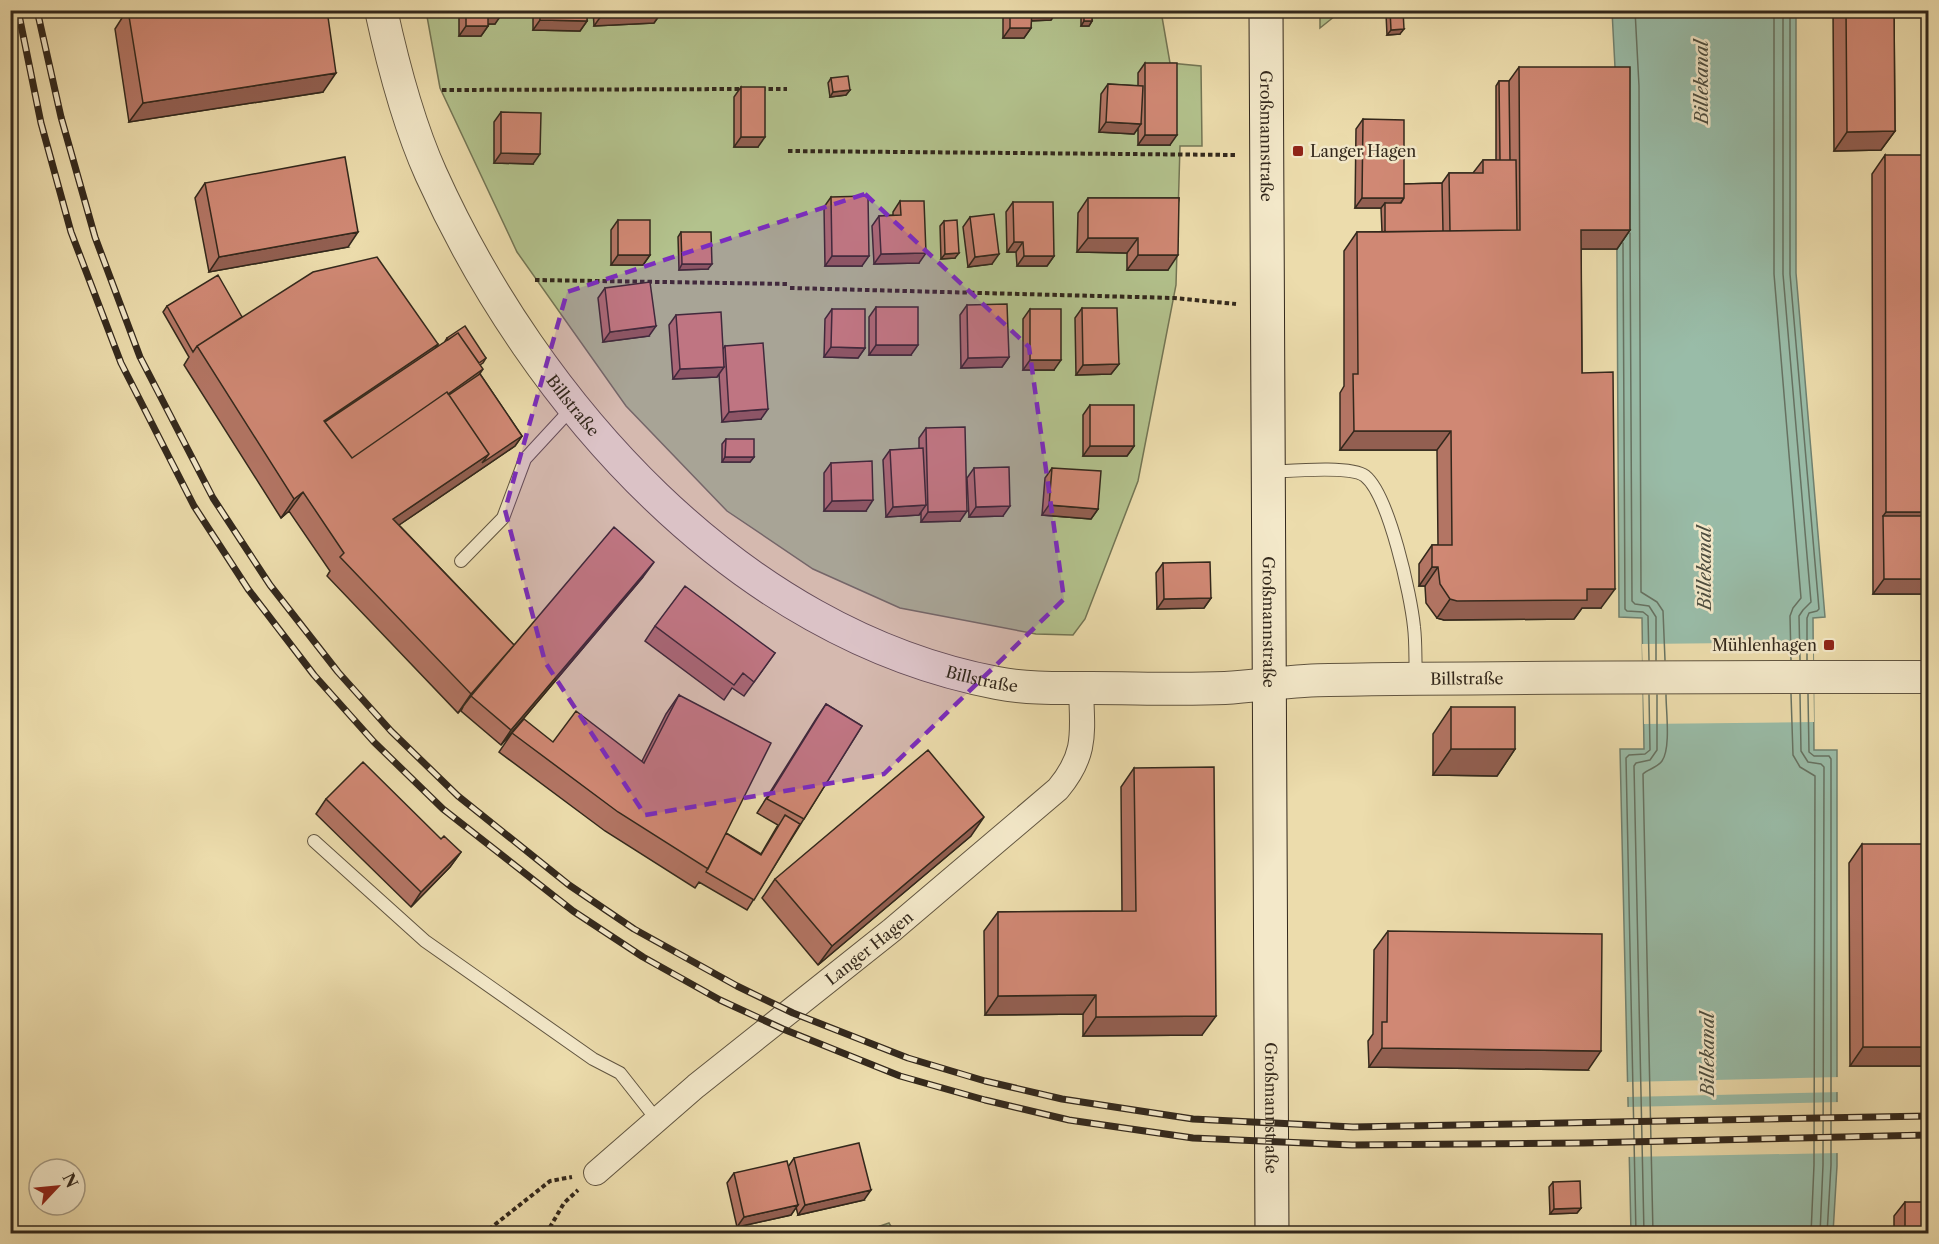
<svg xmlns="http://www.w3.org/2000/svg" width="1939" height="1244" font-family="'Libre Caslon Text',serif">
<style>
.green{fill:#b3c28d;stroke:#737554;stroke-width:1.5}
.water{fill:#99bca8;stroke:#708170;stroke-width:1.5}
.pier{fill:#ecdcac}
.lines{fill:none;stroke-linecap:round;stroke-linejoin:round}
.shore{stroke:#667262;stroke-width:1.5}
.service-casing{stroke:#615540;stroke-width:14}
.minor-casing{stroke:#615540;stroke-width:26}
.tertiary-casing{stroke:#615540;stroke-width:34}
.secondary-casing{stroke:#33281c;stroke-width:35}
.path{stroke:#33281c;stroke-width:4;stroke-dasharray:4.5 3;stroke-linecap:butt}
.service{stroke:#f3e8c9;stroke-width:12}
.minor{stroke:#f3e8c9;stroke-width:24}
.tertiary{stroke:#f3e8c9;stroke-width:32}
.secondary{stroke:#f3e8c9;stroke-width:33}
.rail-casing{stroke:#33281c;stroke-width:7}
.rail{stroke:#f3e8c9;stroke-width:4.5;stroke-dasharray:14;stroke-linecap:butt}
.wall{fill:#b37564;stroke:#33281c;stroke-width:1.5}
.shaded-wall{fill:#925f51;stroke:#33281c;stroke-width:1.5}
.building{fill:#d08874;stroke:#33281c;stroke-width:1.5}
.marked{fill:#7b2cbf;fill-opacity:0.2;stroke:#7b2cbf;stroke-width:4.5;stroke-dasharray:12 8;stroke-linejoin:round}
.poi-dot{fill:#8f2418;stroke:#f3e8c9;stroke-width:2}
.labels{text-anchor:middle;dominant-baseline:central;stroke-width:5;stroke-linejoin:round;paint-order:stroke}
.street-label{font-size:16px;fill:#33281c;stroke:#f3e8c9}
.poi-label{font-size:16px;fill:#33281c;stroke:#f3e8c9;text-anchor:start}
.water-label{font-size:18px;font-style:italic;fill:#4c4d3f;stroke:#f3e8c9}
</style>
<rect width="100%" height="100%" fill="#ecdcac"/>
<filter id="stains"><feTurbulence type="fractalNoise" baseFrequency=".00333" numOctaves="4"/><feColorMatrix values="0 0 0 0 .2 0 0 0 0 .09 0 0 0 0 .02 0 0 0 .5 -.17"/></filter>
<radialGradient id="worn" r=".72"><stop offset=".6" stop-color="#630" stop-opacity="0"/><stop offset="1" stop-color="#630" stop-opacity=".3"/></radialGradient>
<path class="green" d="M 426,11 L 1161,11 L 1170,63 L 1201,66 L 1202,146 L 1180,146 L 1176,285 L 1138,481 L 1085,619 L 1073,635 L 1036,634 L 900,608 L 813,569 L 727,511 L 626,406 L 517,252 L 440,88 Z
M 1320,11 L 1335,11 L 1335,16 L 1320,28 Z
M 889,1223 L 895,1233 L 860,1233 Z"/>
<path class="water" d="M 1612,11 L 1796,11 L 1796,273 L 1825,617 L 1813,618 L 1814,750 L 1837,750 L 1837,1166 L 1833,1233 L 1631,1233 L 1620,749 L 1644,749 L 1642,618 L 1619,617 L 1616,86 Z"/>
<path class="pier" d="M 1813,642 L 1814,722 L 1644,724 L 1642,644 Z
M 1840,1077 L 1840,1092 L 1626,1097 L 1625,1082 Z
M 1840,1102 L 1840,1153 L 1626,1157 L 1626,1107 Z"/>
<g class="lines">
<path class="shore" d="M 1635,10 L 1639,86 L 1641,592 L 1657,602 L 1663,611 L 1665,660
M 1774,10 L 1774,274 L 1801,598 L 1793,608 L 1790,616 L 1791,660
M 1783,10 L 1783,274 L 1811,602 L 1803,610 L 1799,616 L 1800,660
M 1790,10 L 1790,274 L 1819,609 L 1817,611 L 1809,613 L 1807,618 L 1807,660
M 1630,233 L 1632,601 L 1635,604 L 1649,606 L 1656,617 L 1656,660
M 1623,243 L 1625,609 L 1627,611 L 1643,612 L 1648,616 L 1649,660
M 1791,694 L 1793,755 L 1800,767 L 1815,776 L 1814,1165 L 1811,1234
M 1800,694 L 1801,751 L 1808,762 L 1821,764 L 1824,767 L 1823,1165 L 1820,1234
M 1808,694 L 1809,752 L 1814,756 L 1829,756 L 1831,759 L 1831,1165 L 1827,1234
M 1636,1234 L 1626,758 L 1629,755 L 1645,754 L 1650,750 L 1649,695
M 1644,1234 L 1634,766 L 1636,763 L 1650,760 L 1657,750 L 1657,695
M 1653,1234 L 1643,774 C 1648,769 1657,768 1662,761 C 1671,748 1666,711 1666,695"/>
<defs>
<path id="service" d="M 1270,472 C 1290,471 1351,465 1365,476 C 1389,495 1411,596 1414,627 C 1416,643 1415,661 1416,677
M 461,561 L 503,518 L 525,459 L 573,407
M 314,841 L 425,941 L 593,1059 L 620,1073 L 657,1120"/>
<g id="minor">
<path id="s1" d="M 596,1173 L 696,1086 L 892,930 L 1058,789 C 1088,753 1082,731 1081,688"/>
</g>
<g id="tertiary">
<path id="s2" d="M 381,10 C 393,65 408,123 431,174 C 535,405 738,634 997,683 C 1028,689 1059,688 1091,688 C 1136,688 1180,690 1225,688 C 1259,686 1294,680 1329,680 C 1529,677 1729,677 1928,677"/>
</g>
<g id="secondary">
<path id="s3" d="M 1266,10 L 1272,1234"/>
</g>
</defs>
<use href="#service" class="service-casing"/>
<use href="#minor" class="minor-casing"/>
<use href="#tertiary" class="tertiary-casing"/>
<use href="#secondary" class="secondary-casing"/>
<path class="path" d="M 761,89 L 787,89
M 442,90 L 745,89
M 788,151 L 1237,155
M 535,280 L 790,284
M 790,288 L 1174,298 L 1236,304
M 483,1234 L 550,1181 L 572,1177
M 546,1234 L 564,1203 L 578,1190"/>
<use href="#service" class="service"/>
<use href="#minor" class="minor"/>
<use href="#tertiary" class="tertiary"/>
<use href="#secondary" class="secondary"/>
<defs>
<path id="rail" d="M 18,10 L 41,123 L 71,232 L 121,363 L 194,506 L 248,589 L 314,675 L 374,742 L 443,809 L 573,911 L 643,957 L 720,1000 L 783,1029 L 900,1076 L 985,1100 L 1069,1120 L 1193,1138 L 1352,1145 L 1583,1143 L 1928,1135
M 37,10 L 61,117 L 95,237 L 140,357 L 213,498 L 270,585 L 338,672 L 391,731 L 458,796 L 569,885 L 634,929 L 737,986 L 793,1013 L 908,1058 L 985,1081 L 1062,1099 L 1193,1119 L 1353,1127 L 1928,1116"/>
</defs>
<use href="#rail" class="rail-casing"/>
<use href="#rail" class="rail"/>
</g>
<path class="wall" d="M 127,10 L 327,10 L 323,92 L 129,122 L 115,29 Z
M 459,10 L 502,10 L 495,24 L 488,24 L 488,26 L 481,36 L 459,36 Z
M 533,10 L 587,10 L 587,21 L 580,31 L 533,30 Z
M 593,10 L 660,10 L 661,13 L 654,23 L 594,26 Z
M 964,10 L 1058,10 L 1051,20 L 1031,21 L 1031,28 L 1024,38 L 1003,38 L 1003,11 L 1000,14 L 964,14 Z
M 1081,10 L 1092,10 L 1092,21 L 1089,26 L 1081,26 Z
M 1388,10 L 1403,10 L 1400,34 L 1387,35 L 1386,14 Z
M 1833,10 L 1894,10 L 1895,131 L 1881,150 L 1834,151 Z
M 1145,63 L 1170,145 L 1138,145 L 1138,128 L 1134,134 L 1099,132 L 1101,94 L 1108,84 L 1138,86 L 1138,73 Z
M 1519,67 L 1630,230 L 1617,249 L 1581,249 L 1582,373 L 1601,608 L 1582,608 L 1574,619 L 1444,620 L 1437,618 L 1426,603 L 1425,586 L 1419,586 L 1419,564 L 1432,545 L 1438,545 L 1437,450 L 1340,450 L 1340,393 L 1344,386 L 1344,251 L 1357,232 L 1382,232 L 1381,208 L 1355,208 L 1356,129 L 1363,119 L 1404,184 L 1442,183 L 1449,173 L 1473,173 L 1483,160 L 1496,160 L 1496,86 L 1499,81 L 1509,81 Z
M 831,78 L 850,90 L 846,95 L 830,97 L 828,83 Z
M 741,87 L 758,147 L 734,147 L 734,97 Z
M 501,112 L 533,164 L 494,163 L 494,122 Z
M 1885,155 L 1929,594 L 1873,594 L 1872,174 Z
M 205,183 L 348,247 L 209,272 L 195,198 Z
M 831,197 L 862,266 L 825,266 L 824,207 Z
M 1088,198 L 1179,198 L 1168,270 L 1127,270 L 1127,253 L 1077,252 L 1078,213 Z
M 900,201 L 919,263 L 874,264 L 872,226 L 879,216 L 893,215 L 893,212 Z
M 1013,202 L 1054,256 L 1047,266 L 1017,266 L 1016,252 L 1007,252 L 1006,212 Z
M 970,217 L 992,264 L 968,267 L 963,227 Z
M 618,220 L 650,255 L 643,265 L 611,265 L 611,230 Z
M 944,221 L 955,258 L 941,259 L 940,226 Z
M 681,232 L 708,269 L 679,270 L 678,237 Z
M 605,288 L 649,336 L 603,342 L 598,298 Z
M 967,305 L 1009,357 L 1002,367 L 961,368 L 960,315 Z
M 167,306 L 438,344 L 436,348 L 444,343 L 447,338 L 486,358 L 483,363 L 480,365 L 480,374 L 522,436 L 515,446 L 399,525 L 514,645 L 643,577 L 501,745 L 461,711 L 463,707 L 458,713 L 327,576 L 330,571 L 289,511 L 281,518 L 184,365 L 189,357 L 163,312 Z
M 876,307 L 911,355 L 869,355 L 869,317 Z
M 1082,308 L 1119,364 L 1111,374 L 1076,375 L 1075,318 Z
M 832,309 L 865,348 L 858,358 L 824,357 L 825,319 Z
M 1030,309 L 1054,370 L 1023,370 L 1023,319 Z
M 676,315 L 723,349 L 725,346 L 761,419 L 722,422 L 719,374 L 717,377 L 673,379 L 669,325 Z
M 1090,405 L 1134,446 L 1127,456 L 1083,456 L 1083,415 Z
M 926,428 L 960,521 L 921,522 L 921,513 L 919,515 L 886,517 L 883,460 L 890,450 L 919,449 L 919,438 Z
M 726,439 L 754,457 L 750,462 L 722,462 L 722,444 Z
M 831,463 L 866,511 L 824,511 L 824,473 Z
M 974,468 L 1003,516 L 969,517 L 967,478 Z
M 1052,468 L 1098,509 L 1091,519 L 1042,515 L 1045,478 Z
M 1163,563 L 1211,598 L 1204,608 L 1157,609 L 1156,573 Z
M 655,626 L 775,653 L 744,696 L 732,688 L 724,700 L 645,641 Z
M 679,695 L 726,833 L 761,854 L 778,825 L 757,813 L 816,719 L 826,704 L 862,726 L 747,910 L 699,882 L 695,888 L 605,831 L 499,752 L 512,733 L 642,761 L 666,714 Z
M 1451,707 L 1515,749 L 1497,776 L 1433,775 L 1433,734 Z
M 1134,768 L 1202,1035 L 1083,1036 L 1083,1014 L 985,1015 L 984,931 L 998,912 L 1122,911 L 1121,787 Z
M 326,799 L 441,839 L 461,852 L 450,867 L 411,907 L 316,814 Z
M 971,836 L 818,965 L 762,898 L 775,879 Z
M 1862,844 L 1929,1066 L 1850,1066 L 1849,863 Z
M 1388,931 L 1588,1070 L 1369,1067 L 1368,1041 L 1373,1034 L 1374,950 Z
M 794,1158 L 864,1200 L 798,1215 L 796,1207 L 791,1215 L 737,1227 L 727,1183 L 734,1173 L 788,1167 Z
M 1553,1182 L 1581,1208 L 1577,1213 L 1550,1214 L 1549,1187 Z
M 1905,1202 L 1929,1233 L 1894,1233 L 1894,1216 Z"/>
<path class="shaded-wall" d="M 967,10 L 1003,10 L 1000,14 L 964,14 Z
M 1058,10 L 1051,20 L 1025,21 L 1032,11 Z
M 661,13 L 654,23 L 594,26 L 601,16 Z
M 488,14 L 502,14 L 495,24 L 481,24 Z
M 540,20 L 587,21 L 580,31 L 533,30 Z
M 1084,21 L 1092,21 L 1089,26 L 1081,26 Z
M 466,26 L 488,26 L 481,36 L 459,36 Z
M 1010,28 L 1031,28 L 1024,38 L 1003,38 Z
M 1404,29 L 1400,34 L 1387,35 L 1391,30 Z
M 336,73 L 323,92 L 129,122 L 143,103 Z
M 850,90 L 846,95 L 830,97 L 833,92 Z
M 1106,122 L 1141,124 L 1134,134 L 1099,132 Z
M 1895,131 L 1881,150 L 1834,151 L 1847,132 Z
M 1145,135 L 1177,135 L 1170,145 L 1138,145 Z
M 741,137 L 765,137 L 758,147 L 734,147 Z
M 501,153 L 540,154 L 533,164 L 494,163 Z
M 1362,198 L 1404,198 L 1397,208 L 1385,203 L 1381,208 L 1355,208 Z
M 1581,230 L 1630,230 L 1617,249 L 1567,249 Z
M 358,232 L 348,247 L 209,272 L 219,257 Z
M 1088,238 L 1138,238 L 1127,253 L 1077,252 Z
M 1014,242 L 1023,242 L 1016,252 L 1007,252 Z
M 926,253 L 919,263 L 874,264 L 881,254 Z
M 959,253 L 955,258 L 941,259 L 945,254 Z
M 999,254 L 992,264 L 968,267 L 975,257 Z
M 618,255 L 650,255 L 643,265 L 611,265 Z
M 1138,255 L 1178,255 L 1168,270 L 1127,270 Z
M 832,256 L 869,256 L 862,266 L 825,266 Z
M 1024,256 L 1054,256 L 1047,266 L 1017,266 Z
M 682,264 L 712,264 L 708,269 L 679,270 Z
M 656,326 L 649,336 L 603,342 L 610,332 Z
M 438,344 L 425,363 L 325,430 L 324,421 Z
M 876,345 L 918,345 L 911,355 L 869,355 Z
M 831,347 L 865,348 L 858,358 L 824,357 Z
M 1009,357 L 1002,367 L 961,368 L 968,358 Z
M 1030,360 L 1061,360 L 1054,370 L 1023,370 Z
M 1119,364 L 1111,374 L 1076,375 L 1083,365 Z
M 724,367 L 717,377 L 673,379 L 680,369 Z
M 483,369 L 473,384 L 349,462 Z
M 768,409 L 761,419 L 722,422 L 729,412 Z
M 1354,431 L 1451,431 L 1437,450 L 1340,450 Z
M 522,436 L 515,446 L 380,538 L 393,519 L 489,454 Z
M 1090,446 L 1134,446 L 1127,456 L 1083,456 Z
M 725,457 L 754,457 L 750,462 L 722,462 Z
M 303,492 L 289,511 L 281,518 L 294,499 Z
M 873,500 L 866,511 L 824,511 L 832,501 Z
M 926,505 L 919,515 L 886,517 L 893,507 Z
M 1049,505 L 1098,509 L 1091,519 L 1042,515 Z
M 1010,506 L 1003,516 L 969,517 L 976,507 Z
M 967,511 L 960,521 L 921,522 L 928,512 Z
M 1886,512 L 1929,512 L 1929,531 L 1883,516 Z
M 654,562 L 643,577 L 501,745 L 511,730 Z
M 1432,567 L 1438,567 L 1425,586 L 1419,586 Z
M 1884,579 L 1929,579 L 1929,594 L 1873,594 Z
M 1587,589 L 1615,589 L 1601,608 L 1582,608 L 1574,619 L 1444,620 L 1437,618 L 1450,599 Z
M 1211,598 L 1204,608 L 1157,609 L 1164,599 Z
M 514,645 L 471,696 L 458,713 L 471,694 Z
M 1451,749 L 1515,749 L 1497,776 L 1433,775 Z
M 984,817 L 971,836 L 818,965 L 832,946 Z
M 461,852 L 450,867 L 411,907 L 421,892 Z
M 1096,995 L 1083,1014 L 985,1015 L 998,996 Z
M 1216,1016 L 1202,1035 L 1083,1036 L 1096,1017 Z
M 1863,1047 L 1929,1047 L 1929,1066 L 1850,1066 Z
M 1382,1048 L 1601,1051 L 1588,1070 L 1369,1067 Z
M 871,1190 L 864,1200 L 798,1215 L 805,1205 Z
M 798,1205 L 791,1215 L 737,1227 L 744,1217 Z
M 1581,1208 L 1577,1213 L 1550,1214 L 1554,1209 Z"/>
<path class="building" d="M 128,10 L 327,10 L 336,73 L 143,103 Z
M 466,10 L 502,10 L 502,14 L 488,14 L 488,26 L 466,26 Z
M 540,10 L 587,10 L 587,21 L 540,20 Z
M 601,10 L 660,10 L 661,13 L 601,16 Z
M 1010,10 L 1044,10 L 1032,11 L 1031,28 L 1010,28 Z
M 1084,10 L 1092,10 L 1092,21 L 1084,21 Z
M 1390,10 L 1403,10 L 1404,29 L 1391,30 Z
M 1846,10 L 1894,10 L 1895,131 L 1847,132 Z
M 1145,63 L 1177,63 L 1177,135 L 1145,135 Z
M 1519,67 L 1630,67 L 1630,230 L 1581,230 L 1582,373 L 1613,372 L 1615,589 L 1587,589 L 1587,600 L 1457,601 L 1450,599 L 1440,584 L 1438,567 L 1432,567 L 1432,545 L 1452,545 L 1451,431 L 1354,431 L 1353,374 L 1358,374 L 1357,232 L 1520,230 Z
M 848,76 L 850,90 L 833,92 L 831,78 Z
M 1499,81 L 1509,81 L 1510,160 L 1500,160 Z
M 1108,84 L 1143,86 L 1141,124 L 1106,122 Z
M 741,87 L 765,87 L 765,137 L 741,137 Z
M 501,112 L 541,113 L 540,154 L 501,153 Z
M 1363,119 L 1404,120 L 1404,198 L 1362,198 Z
M 1885,155 L 1929,155 L 1929,512 L 1886,512 Z
M 345,157 L 358,232 L 219,257 L 205,183 Z
M 1483,160 L 1516,160 L 1517,230 L 1450,231 L 1449,173 L 1483,173 Z
M 1442,183 L 1443,231 L 1385,232 L 1385,203 L 1401,203 L 1404,198 L 1404,184 Z
M 868,196 L 869,256 L 832,256 L 831,197 Z
M 1088,198 L 1179,198 L 1178,255 L 1138,255 L 1138,238 L 1088,238 Z
M 900,201 L 924,201 L 926,253 L 881,254 L 879,216 L 901,215 Z
M 1013,202 L 1053,202 L 1054,256 L 1024,256 L 1023,242 L 1014,242 Z
M 994,214 L 999,254 L 975,257 L 970,217 Z
M 618,220 L 650,220 L 650,255 L 618,255 Z
M 957,220 L 959,253 L 945,254 L 944,221 Z
M 681,232 L 711,232 L 712,264 L 682,264 Z
M 377,257 L 438,344 L 324,421 L 352,458 L 447,392 L 489,454 L 393,519 L 514,645 L 471,694 L 340,557 L 344,553 L 303,492 L 294,499 L 197,346 L 313,272 Z
M 218,275 L 242,317 L 197,346 L 193,352 L 167,306 Z
M 650,282 L 656,326 L 610,332 L 605,288 Z
M 1007,304 L 1009,357 L 968,358 L 967,305 Z
M 876,307 L 918,307 L 918,345 L 876,345 Z
M 1082,308 L 1117,308 L 1119,364 L 1083,365 Z
M 832,309 L 865,309 L 865,348 L 831,347 Z
M 1030,309 L 1061,309 L 1061,360 L 1030,360 Z
M 721,312 L 724,367 L 680,369 L 676,315 Z
M 465,326 L 486,358 L 479,363 L 458,333 L 448,340 L 447,338 Z
M 458,333 L 483,369 L 448,394 L 447,392 L 352,458 L 325,422 Z
M 763,343 L 768,409 L 729,412 L 725,346 Z
M 480,374 L 522,436 L 482,463 L 489,454 L 449,395 Z
M 1090,405 L 1134,405 L 1134,446 L 1090,446 Z
M 965,427 L 967,511 L 928,512 L 926,428 Z
M 726,439 L 754,439 L 754,457 L 725,457 Z
M 923,448 L 926,505 L 893,507 L 890,450 Z
M 872,461 L 873,500 L 832,501 L 831,463 Z
M 1009,467 L 1010,506 L 976,507 L 974,468 Z
M 1052,468 L 1101,471 L 1098,509 L 1049,505 Z
M 1883,516 L 1929,516 L 1929,579 L 1884,579 Z
M 614,527 L 654,562 L 511,730 L 471,696 Z
M 1210,562 L 1211,598 L 1164,599 L 1163,563 Z
M 685,586 L 775,653 L 754,682 L 743,673 L 734,685 L 655,626 Z
M 679,695 L 771,743 L 708,869 L 618,812 L 512,733 L 524,719 L 553,742 L 576,711 L 644,763 Z
M 826,704 L 862,726 L 804,819 L 767,799 Z
M 1451,707 L 1515,707 L 1515,749 L 1451,749 Z
M 928,750 L 984,817 L 832,946 L 775,879 Z
M 363,762 L 441,839 L 444,836 L 461,852 L 421,892 L 326,799 Z
M 1214,767 L 1216,1016 L 1096,1017 L 1096,995 L 998,996 L 998,912 L 1136,911 L 1134,768 Z
M 785,815 L 800,824 L 754,900 L 706,872 L 726,833 L 761,855 Z
M 1862,844 L 1929,844 L 1929,1047 L 1863,1047 Z
M 1388,931 L 1602,934 L 1601,1051 L 1382,1048 L 1382,1022 L 1387,1022 Z
M 859,1143 L 871,1190 L 805,1205 L 794,1158 Z
M 787,1161 L 798,1205 L 744,1217 L 734,1173 Z
M 1580,1181 L 1581,1208 L 1554,1209 L 1553,1182 Z
M 1905,1202 L 1929,1202 L 1929,1233 L 1905,1233 Z"/>
<path class="marked" d="M 865,194 L 1029,347 L 1064,599 L 884,774 L 645,815 L 545,662 L 505,510 L 567,292 Z"/>
<g class="poi-dot">
<rect x="1292" y="145" width="12" height="12" rx="3"/>
<rect x="1823" y="639" width="12" height="12" rx="3"/>
</g>
<g class="labels">
<g class="street-label">
<text stroke="none"><textPath href="#s3" startOffset="126">Großmannstraße</textPath></text>
<text stroke="none"><textPath href="#s2" startOffset="444">Billstraße</textPath></text>
<text stroke="none"><textPath href="#s3" startOffset="612">Großmannstraße</textPath></text>
<text stroke="none"><textPath href="#s2" startOffset="946">Billstraße</textPath></text>
<text stroke="none"><textPath href="#s2" startOffset="1432">Billstraße</textPath></text>
<text stroke="none"><textPath href="#s1" startOffset="354">Langer Hagen</textPath></text>
<text stroke="none"><textPath href="#s3" startOffset="1098">Großmannstraße</textPath></text>
</g>
<g class="poi-label">
<text x="1310" y="151">Langer Hagen</text>
<text x="1817" y="645" text-anchor="end">Mühlenhagen</text>
</g>
<g class="water-label">
<text transform="translate(1702 82) rotate(-90)">Billekanal</text>
<text transform="translate(1705 568) rotate(-90)">Billekanal</text>
<text transform="translate(1708 1054) rotate(-90)">Billekanal</text>
</g>
</g>
<rect width="1939" height="1244" fill="none" stroke="#ecdcac" stroke-width="36"/>
<rect x="12" y="12" width="1915" height="1220" fill="none" stroke="#33281c" stroke-width="3"/>
<rect x="18" y="18" width="1903" height="1208" fill="none" stroke="#33281c" stroke-width="1.5"/>
<g transform="translate(57 1187) rotate(64)"><circle r="28" fill="#f3e8c9" stroke="#a69b84" stroke-width="1.5"/>
<path d="M0-4.5L10 22L0 15L-10 22Z" fill="#8f2418"/>
<text y="-9" font-size="16" font-weight="bold" text-anchor="middle" fill="#33281c">N</text>
</g>
<rect width="100%" height="100%" filter="url(#stains)"/>
<rect width="100%" height="100%" fill="url(#worn)"/>
</svg>
